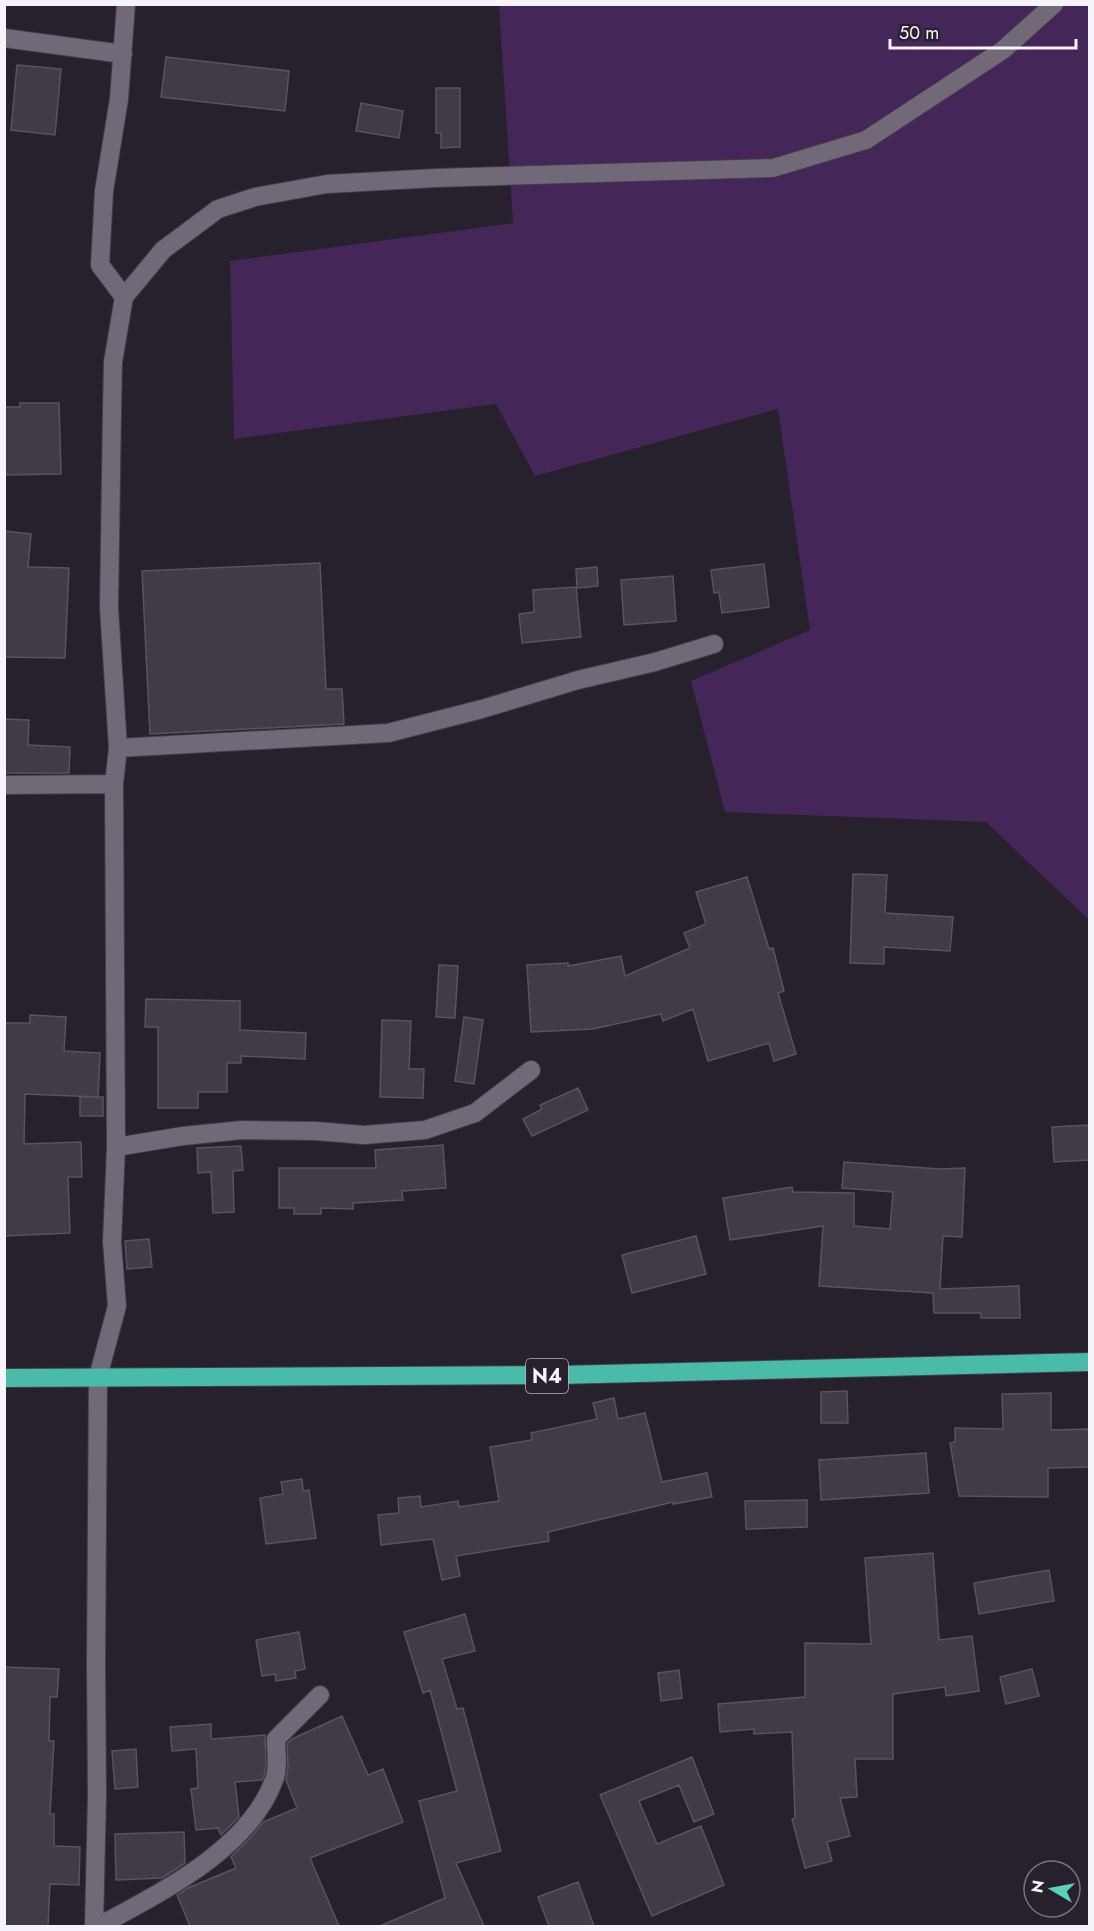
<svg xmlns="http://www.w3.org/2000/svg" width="1094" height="1931" font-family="Jost,sans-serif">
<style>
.green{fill:#442658}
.building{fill:#413a47;stroke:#5a5260;stroke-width:1.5}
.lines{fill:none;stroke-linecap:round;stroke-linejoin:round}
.minor-casing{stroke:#433d48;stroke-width:20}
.highway-casing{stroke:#433d48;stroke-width:20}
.minor{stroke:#716978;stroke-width:18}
.highway{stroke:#48bba9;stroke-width:18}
.labels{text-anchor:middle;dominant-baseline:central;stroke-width:4.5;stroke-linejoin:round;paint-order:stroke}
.shield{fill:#27202d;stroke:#b9b4bd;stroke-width:1.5}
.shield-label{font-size:20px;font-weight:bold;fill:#f7f3fb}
</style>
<rect width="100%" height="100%" fill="#27202d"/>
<path class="green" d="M 499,5 L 1089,5 L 1089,920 L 986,822 L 725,812 L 691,681 L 810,630 L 778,409 L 535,476 L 496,404 L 234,439 L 230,261 L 513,223 Z"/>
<path class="building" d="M 166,57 L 289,71 L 285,111 L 161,97 Z
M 17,65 L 61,69 L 55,135 L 11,130 Z
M 436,88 L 460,88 L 460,147 L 441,148 L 441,133 L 436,133 Z
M 361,103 L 403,111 L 399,138 L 356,131 Z
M 20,403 L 59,403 L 61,474 L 4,475 L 4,407 L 20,407 Z
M 4,531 L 31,534 L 28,567 L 69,568 L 65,658 L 4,657 Z
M 320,563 L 326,689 L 342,689 L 344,724 L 150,734 L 142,571 Z
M 764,564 L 769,607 L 722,613 L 719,592 L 714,593 L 711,570 Z
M 597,567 L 598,586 L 577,588 L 576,569 Z
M 673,576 L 676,621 L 624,625 L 621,580 Z
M 576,587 L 581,637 L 522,643 L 519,614 L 534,612 L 533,590 Z
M 4,719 L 29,720 L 28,745 L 70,747 L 69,773 L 4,773 Z
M 853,874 L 887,875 L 885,913 L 953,917 L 950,951 L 884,947 L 884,964 L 850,963 Z
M 747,877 L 769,949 L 773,948 L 784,991 L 778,993 L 796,1054 L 774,1061 L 769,1043 L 708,1061 L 693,1009 L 663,1021 L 661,1014 L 593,1029 L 531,1032 L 527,965 L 568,963 L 568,966 L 621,956 L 625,976 L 690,948 L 684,933 L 706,924 L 696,892 Z
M 439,965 L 458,966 L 455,1018 L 436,1017 Z
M 146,999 L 240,1001 L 240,1030 L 306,1033 L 305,1059 L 241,1056 L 241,1063 L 227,1063 L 227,1092 L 198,1092 L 198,1108 L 158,1108 L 158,1027 L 145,1027 Z
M 30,1015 L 66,1017 L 64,1051 L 100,1053 L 98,1097 L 25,1094 L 24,1144 L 81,1142 L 82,1177 L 68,1177 L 70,1233 L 4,1236 L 4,1023 L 30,1023 Z
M 464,1017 L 483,1020 L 474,1084 L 455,1081 Z
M 382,1020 L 411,1021 L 409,1069 L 424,1069 L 423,1098 L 380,1097 Z
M 578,1088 L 588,1110 L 532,1136 L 523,1119 L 542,1109 L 540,1105 Z
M 80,1097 L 103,1097 L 103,1116 L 80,1116 Z
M 1089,1125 L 1089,1160 L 1054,1162 L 1052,1127 Z
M 443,1145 L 446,1188 L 402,1191 L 403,1200 L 353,1203 L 353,1209 L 321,1208 L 321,1214 L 294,1214 L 294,1208 L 279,1208 L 279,1168 L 376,1168 L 375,1150 Z
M 241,1146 L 243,1170 L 233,1171 L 234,1212 L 213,1213 L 211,1172 L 198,1173 L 197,1148 Z
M 844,1162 L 939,1169 L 965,1168 L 962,1237 L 943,1236 L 940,1289 L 1019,1286 L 1020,1318 L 981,1318 L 981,1313 L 934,1313 L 933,1293 L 819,1286 L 823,1226 L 730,1240 L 723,1198 L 792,1187 L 793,1192 L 854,1193 L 854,1226 L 890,1229 L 893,1192 L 842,1188 Z
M 696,1236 L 706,1274 L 632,1293 L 622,1255 Z
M 149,1239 L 152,1267 L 127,1269 L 125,1241 Z
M 847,1391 L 848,1423 L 821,1423 L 821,1392 Z
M 1051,1393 L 1051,1430 L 1089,1429 L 1089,1467 L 1048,1468 L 1048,1497 L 959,1496 L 950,1443 L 955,1442 L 955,1428 L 1003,1429 L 1002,1394 Z
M 614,1398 L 618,1419 L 645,1413 L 662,1482 L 707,1473 L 712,1497 L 673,1504 L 673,1502 L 548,1532 L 549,1541 L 456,1556 L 460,1576 L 442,1580 L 433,1539 L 381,1545 L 378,1515 L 399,1513 L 398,1498 L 420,1496 L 421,1507 L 458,1501 L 459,1507 L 499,1501 L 490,1447 L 532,1440 L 531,1433 L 597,1419 L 593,1403 Z
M 926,1453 L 929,1493 L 821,1500 L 819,1460 Z
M 302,1479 L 303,1491 L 309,1490 L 316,1538 L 266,1544 L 260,1498 L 283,1494 L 281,1482 Z
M 807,1500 L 807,1527 L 746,1529 L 745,1501 Z
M 933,1553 L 939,1640 L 972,1636 L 979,1691 L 946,1696 L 945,1687 L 893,1694 L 893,1759 L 855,1759 L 857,1797 L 840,1798 L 850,1836 L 827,1842 L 832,1861 L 805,1868 L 792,1819 L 795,1818 L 792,1732 L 754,1734 L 754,1729 L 720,1732 L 718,1704 L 805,1697 L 805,1643 L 871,1644 L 865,1558 Z
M 1049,1570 L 1054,1601 L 979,1614 L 974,1583 Z
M 465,1614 L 475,1651 L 442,1659 L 457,1709 L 463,1708 L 501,1851 L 456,1863 L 484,1926 L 380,1926 L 445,1898 L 419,1801 L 457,1791 L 430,1690 L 423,1693 L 404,1632 Z
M 299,1632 L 305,1669 L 295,1671 L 296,1678 L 276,1681 L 275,1674 L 262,1676 L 256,1640 Z
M 4,1667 L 59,1669 L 57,1697 L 50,1697 L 49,1741 L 54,1741 L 50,1814 L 54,1814 L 54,1846 L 80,1847 L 79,1885 L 50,1884 L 48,1926 L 4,1926 Z
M 1032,1669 L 1039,1696 L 1006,1704 L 1000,1677 Z
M 679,1670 L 682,1698 L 661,1701 L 658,1673 Z
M 342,1716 L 368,1775 L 383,1769 L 403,1822 L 310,1858 L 339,1926 L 190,1926 L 177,1895 L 188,1888 L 236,1868 L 231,1857 L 252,1836 L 263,1822 L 297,1808 L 286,1780 L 288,1767 L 287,1744 L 292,1739 Z
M 211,1724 L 211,1739 L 265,1735 L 266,1765 L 264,1776 L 262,1780 L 235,1782 L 239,1817 L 221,1835 L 218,1828 L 196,1830 L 191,1789 L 198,1788 L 196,1749 L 172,1751 L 170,1727 Z
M 136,1749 L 138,1787 L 115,1789 L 112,1751 Z
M 692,1757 L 714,1814 L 694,1822 L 679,1785 L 639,1801 L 657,1844 L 701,1826 L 724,1885 L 652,1916 L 600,1795 Z
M 184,1832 L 185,1863 L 162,1878 L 116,1880 L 115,1834 Z
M 578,1882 L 594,1926 L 549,1926 L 538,1897 Z"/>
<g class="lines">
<defs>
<path id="minor" d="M 4,38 L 123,54
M 124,297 L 163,250 L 218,209 L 255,197 L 327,184 L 436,178 L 773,168 L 866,140 L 1003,50 L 1054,4
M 118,748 L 388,733 L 482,709 L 578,680 L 655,662 L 714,644
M 4,785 L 114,784
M 116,1147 L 183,1136 L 242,1130 L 316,1131 L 364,1135 L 425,1130 L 475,1113 L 531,1070
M 94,1926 L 97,1795 L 96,1664 L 98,1377 L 117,1306 L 112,1242 L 116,1147 L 114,784 L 118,748 L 109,608 L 112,410 L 113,362 L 124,297 L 100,265 L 104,191 L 119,99 L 126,4
M 99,1926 C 159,1893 249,1850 274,1780 C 279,1769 276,1752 276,1739 L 320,1695"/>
<path id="highway" d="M 4,1378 L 558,1375 L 1090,1362"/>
</defs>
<use href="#minor" class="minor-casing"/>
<use href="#highway" class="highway-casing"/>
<use href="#minor" class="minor"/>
<use href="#highway" class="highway"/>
</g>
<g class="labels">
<rect class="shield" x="526" y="1359" width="42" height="34" rx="4.5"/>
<g class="shield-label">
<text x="547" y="1376">N4</text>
</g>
</g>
<rect width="1094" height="1931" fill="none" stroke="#f7f3fb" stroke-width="12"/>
<g transform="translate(1052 1889) rotate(280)"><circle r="28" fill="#27202d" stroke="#7a747f" stroke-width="1.5"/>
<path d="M0-4.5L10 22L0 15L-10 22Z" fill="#5bcebc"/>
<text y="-9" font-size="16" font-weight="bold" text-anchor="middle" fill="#f7f3fb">N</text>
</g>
<path d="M890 39v9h186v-9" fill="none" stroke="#f7f3fb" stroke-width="3"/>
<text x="899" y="39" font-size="18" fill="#f7f3fb" stroke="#27202d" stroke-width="4.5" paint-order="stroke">50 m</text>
</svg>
